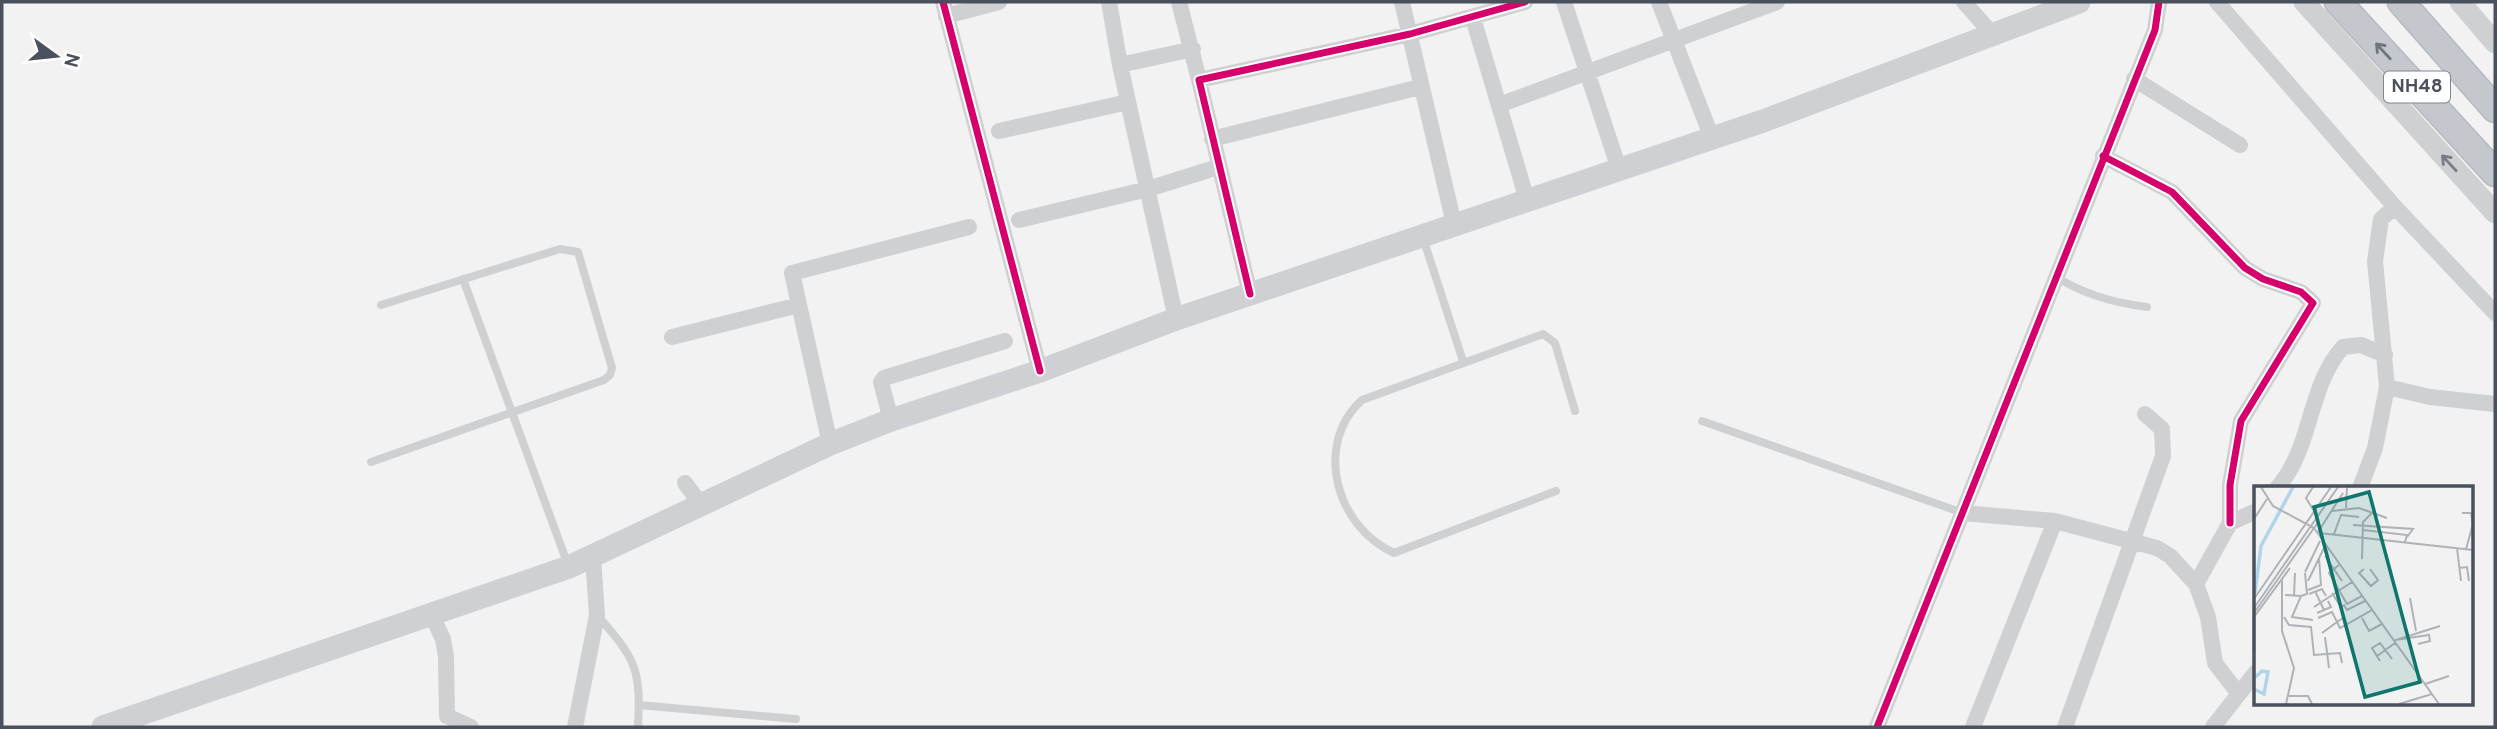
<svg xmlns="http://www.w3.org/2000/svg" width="2497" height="729" font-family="Overpass,sans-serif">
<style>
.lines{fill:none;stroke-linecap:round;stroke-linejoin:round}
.trunk-casing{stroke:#b7bac0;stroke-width:29}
.service{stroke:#ced0d2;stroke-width:8}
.minor{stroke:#ced0d2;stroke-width:16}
.tertiary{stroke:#ced0d2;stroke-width:21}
.secondary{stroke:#ced0d3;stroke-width:23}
.trunk{stroke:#c4c7cb;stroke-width:26}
.cycleway-casing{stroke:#fff;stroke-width:11}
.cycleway{stroke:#d6006c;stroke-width:7}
.oneway{stroke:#6f747e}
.oneway2{stroke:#787d86}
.labels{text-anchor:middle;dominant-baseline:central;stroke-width:5;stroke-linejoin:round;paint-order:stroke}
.shield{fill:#fff;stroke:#80858e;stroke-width:2}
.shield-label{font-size:19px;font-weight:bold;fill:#4a515d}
.inset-river{fill:none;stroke:#b0d5ea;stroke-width:3.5}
.inset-road{fill:none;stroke:#afb2b6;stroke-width:2}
.view{fill:#0f766e;fill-opacity:0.15;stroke:#0f766e;stroke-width:3.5}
.inset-edge{fill:none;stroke:#4a515d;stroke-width:3.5}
</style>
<rect width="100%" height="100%" fill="#f2f2f2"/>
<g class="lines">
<defs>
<path id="trunk" d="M 2338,2 L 2495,173
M 2401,2 L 2495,109"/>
</defs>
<use href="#trunk" class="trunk-casing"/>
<path class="service" d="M 1423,238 L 1463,361
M 2055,276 C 2082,294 2115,303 2147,307
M 463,279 L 568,565
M 1702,421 L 1963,513
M 371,462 L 604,380 L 610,375 L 612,368 L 578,252 L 560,249 L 381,305
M 1556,491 L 1394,553 C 1336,527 1313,444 1362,400 L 1543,334 L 1555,343 L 1575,411
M 597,615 C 636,659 641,669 638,727
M 639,705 L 796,719"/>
<path class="minor" d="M 943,2 L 1040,371
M 1109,2 L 1120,65
M 1179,2 L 1199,80
M 1402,2 L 1454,224
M 1564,2 L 1619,169
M 1659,2 L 1712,138
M 1964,2 L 1993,35
M 2217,2 L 2395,207 L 2495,313
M 946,16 L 999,2
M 1473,18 L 1527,200
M 2134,79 L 2240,145
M 1499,105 L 1777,2
M 999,131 L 1128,102
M 1212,139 L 1420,87
M 2103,156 L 2172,192 L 2245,268 L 2263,279 L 2301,292 L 2313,303 L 2241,421 L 2230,485 L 2230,523
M 1019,220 L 1148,189 L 1218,167
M 1250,294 L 1199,80 L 1410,34 L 1525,2
M 1176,319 L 1120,65 L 1193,49
M 672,337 L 799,305
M 2387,387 L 2430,397 L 2495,404
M 891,420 L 881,382 L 884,378 L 1005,341
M 830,444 L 792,273 L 969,227
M 685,483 L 702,506
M 2277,488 C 2313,448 2307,387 2343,347 L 2361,345 L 2385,355
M 2360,488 L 2375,448 L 2387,387 L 2375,261 L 2381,219 L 2395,207
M 1963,513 L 2055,521 L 2157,548 L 2170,556 L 2196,584 L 2208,617 L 2215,663 L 2238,693
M 2196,584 L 2230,523 L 2256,511
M 432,616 L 443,639 L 446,657 L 447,716 L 471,727
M 575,727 L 597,615 L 593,557
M 1877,727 L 2155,30 L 2159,2
M 1973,727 L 2055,521
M 2065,727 L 2163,456 L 2162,429 L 2145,414
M 2213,727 L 2256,672"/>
<path class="tertiary" d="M 2304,2 L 2495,213
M 2460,2 L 2495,43"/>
<path class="secondary" d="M 103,727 L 569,567 L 830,444 L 891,420 L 1040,371 L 1176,319 L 1763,121 L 2079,2"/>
<use href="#trunk" class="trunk"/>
<defs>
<path id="cycleway" d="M 943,2 L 1040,371
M 2103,156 L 2172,192 L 2245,268 L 2263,279 L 2301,292 L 2313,303 L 2241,421 L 2230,485 L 2230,523
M 1250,294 L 1199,80 L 1410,34 L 1525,2
M 1877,727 L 2155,30 L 2159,2"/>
</defs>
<use href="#cycleway" class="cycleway-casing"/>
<use href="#cycleway" class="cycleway"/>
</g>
<defs><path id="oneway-shaft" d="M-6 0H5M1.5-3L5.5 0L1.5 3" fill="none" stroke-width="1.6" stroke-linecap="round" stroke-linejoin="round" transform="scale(1.75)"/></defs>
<use class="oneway" href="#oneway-shaft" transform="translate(2383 51) rotate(-133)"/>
<use class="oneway2" href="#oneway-shaft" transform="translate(2449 163) rotate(-133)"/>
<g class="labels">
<rect class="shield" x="2384" y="71.5" width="66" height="31" rx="5"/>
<g class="shield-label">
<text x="2417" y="87">NH48</text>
</g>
</g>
<g transform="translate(2254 486)">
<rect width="219" height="219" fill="#f2f2f2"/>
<path class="inset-river" d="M 1,107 L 7,60 L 39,1M 0,166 L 0,132M 0,192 L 8,185 L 14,186 L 10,208 L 0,203"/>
<path class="inset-road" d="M 7,1 L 19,20 L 60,42 L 185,218M 59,1 L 52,12 L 60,25M 92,22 L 93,1M 78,25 L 105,22 L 133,32M 208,27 L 217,27 L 219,38 L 212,63M 0,33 L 13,13M 99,39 L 159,43 L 153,51M 109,44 L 153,49 L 151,56M 64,46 L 89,7M 65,47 L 219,64M 80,48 L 87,29 L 105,31M 203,62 L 207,95M 71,70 L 88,95M 108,73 L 109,36 L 118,27M 85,79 L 75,87 L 93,118 L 108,110M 205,82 L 213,81 L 215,95M 110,83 L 105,87 L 117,100 L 124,94 L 116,83M 51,86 L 66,55M 28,93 L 28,145 L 40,182 L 32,218M 54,95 L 70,62M 54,104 L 67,99 L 65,72M 61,105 L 70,124M 78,107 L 87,121 L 91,119M 55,108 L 68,103 L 72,110M 31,109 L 47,110 L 38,131 L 59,134M 40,109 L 41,87M 47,110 L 53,108 L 51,87M 156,112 L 162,145M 0,113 L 77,1M 90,119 L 93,124 L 111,115M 60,121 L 98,96M 0,122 L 84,1M 0,127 L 65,35M 63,127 L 77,121 L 74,115M 0,131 L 36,82M 30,131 L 35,139 L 57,141 L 60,169 L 86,167 L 88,177M 64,132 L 78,126 L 83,136 L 68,147M 89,132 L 83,136 L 86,142 L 118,124M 108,132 L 115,145 L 128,138M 71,151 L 75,182M 145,153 L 186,140M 141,154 L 175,149 L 176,155 L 164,158M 123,170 L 141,157M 126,175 L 118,162 L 126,157 L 138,173M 171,198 L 195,190M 35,210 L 54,210 L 58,218M 145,218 L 178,208"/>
<path class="view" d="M 115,6 L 166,196 L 111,211 L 60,21 Z"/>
<rect width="219" height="219" class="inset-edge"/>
</g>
<rect width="2497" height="729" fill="none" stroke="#4a515d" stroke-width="7"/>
<g transform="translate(56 56) rotate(105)" stroke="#ffffff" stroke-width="5" paint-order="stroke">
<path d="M0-5L12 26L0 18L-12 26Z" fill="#4a515d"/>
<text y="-10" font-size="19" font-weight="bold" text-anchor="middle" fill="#4a515d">N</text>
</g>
</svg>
